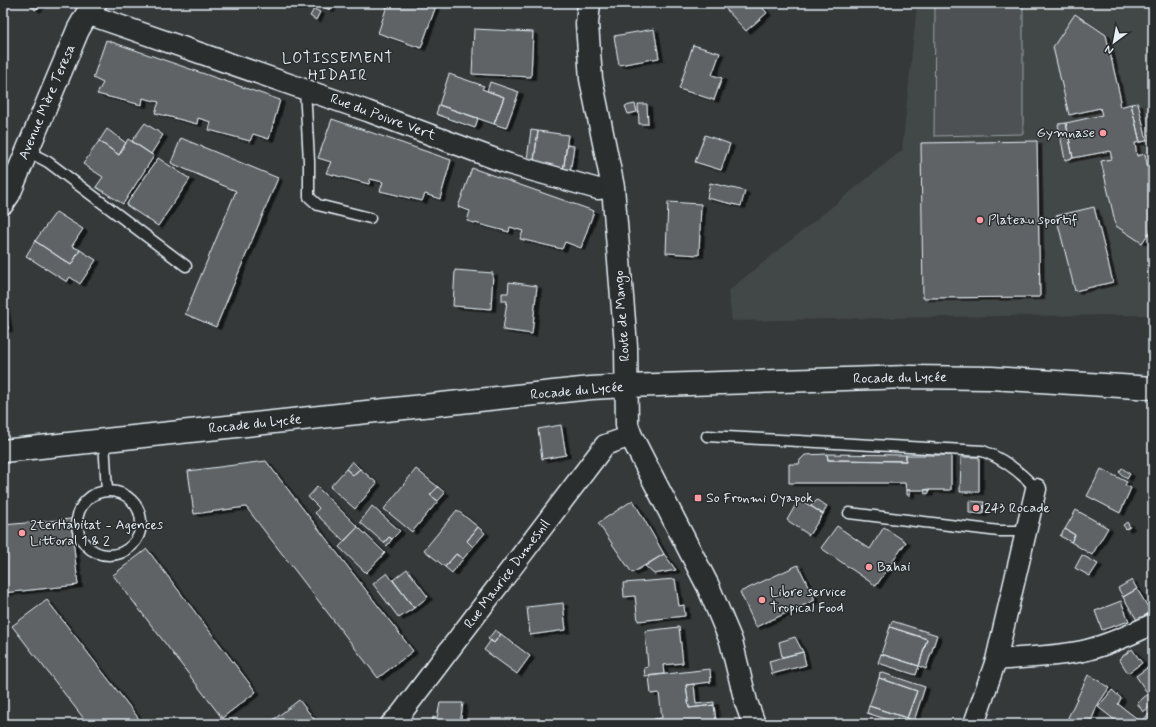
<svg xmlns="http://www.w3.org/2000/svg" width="1156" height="727" font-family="Mynerve,sans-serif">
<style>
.built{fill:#424647}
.green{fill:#4d5152;stroke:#9aa1a5}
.building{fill:#5f6365;stroke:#e8f1f8;filter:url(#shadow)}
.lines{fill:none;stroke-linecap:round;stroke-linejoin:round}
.lane-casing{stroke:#e8f1f8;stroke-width:13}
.street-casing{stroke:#e8f1f8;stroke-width:23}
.secondary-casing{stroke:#e8f1f8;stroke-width:25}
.lane{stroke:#2a2d2e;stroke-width:10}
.street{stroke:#2a2d2e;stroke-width:20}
.secondary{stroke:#2a2d2e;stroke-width:22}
.poi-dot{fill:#ff9aa2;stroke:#2a2d2e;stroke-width:1.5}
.labels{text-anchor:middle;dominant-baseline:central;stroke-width:3;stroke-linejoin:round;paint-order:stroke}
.street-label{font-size:14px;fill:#e8f1f8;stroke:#2a2d2e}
.poi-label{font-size:14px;fill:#e8f1f8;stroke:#2a2d2e;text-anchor:start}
.neighbourhood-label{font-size:15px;letter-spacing:1px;fill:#e8f1f8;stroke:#2a2d2e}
</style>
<defs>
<filter id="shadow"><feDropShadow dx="4.5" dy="2.5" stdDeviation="0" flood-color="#0009"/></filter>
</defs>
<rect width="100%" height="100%" fill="#35393a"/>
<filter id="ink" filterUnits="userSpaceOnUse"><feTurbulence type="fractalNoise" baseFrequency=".025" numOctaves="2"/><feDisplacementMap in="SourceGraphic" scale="8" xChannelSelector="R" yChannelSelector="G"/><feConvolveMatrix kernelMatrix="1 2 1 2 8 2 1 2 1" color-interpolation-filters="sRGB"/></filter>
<g filter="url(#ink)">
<path class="built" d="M 917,3 L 1153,3 L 1153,315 L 1001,316 L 732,321 L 728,291 L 902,150 Z"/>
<path class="green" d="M 935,3 L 1023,3 L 1023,134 L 934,136 Z"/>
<path class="building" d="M 29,3 L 44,3 L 35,10 Z
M 315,3 L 333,3 L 330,10 Z
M 388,3 L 437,3 L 421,48 L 378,33 Z
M 721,3 L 730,3 L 725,8 Z
M 730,3 L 759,3 L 767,13 L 746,31 L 725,8 Z
M 314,9 L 320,12 L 316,20 L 310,16 Z
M 1075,14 L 1106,35 L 1121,101 L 1119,102 L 1120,107 L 1131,104 L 1140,142 L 1135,143 L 1137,156 L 1145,154 L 1153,192 L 1153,227 L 1142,243 L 1116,226 L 1101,161 L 1112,159 L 1110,151 L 1073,158 L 1066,123 L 1102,115 L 1100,108 L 1069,115 L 1053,47 Z
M 474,29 L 533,32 L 531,77 L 472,74 Z
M 654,29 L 659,58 L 619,65 L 614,36 Z
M 106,40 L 280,100 L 269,139 L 253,134 L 250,141 L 209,130 L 211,122 L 198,118 L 197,124 L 155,113 L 159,102 L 143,98 L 142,105 L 97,94 L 103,83 L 93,78 Z
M 693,45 L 720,53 L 712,75 L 722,78 L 714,100 L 679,89 Z
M 449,74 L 484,86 L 482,89 L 504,97 L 494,124 L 439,105 Z
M 490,82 L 519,92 L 506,128 L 494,124 L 504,97 L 487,91 Z
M 1138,103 L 1147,141 L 1140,142 L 1131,104 Z
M 635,104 L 637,112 L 628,114 L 625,106 Z
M 638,104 L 647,104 L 648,124 L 639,124 Z
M 439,105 L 478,118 L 475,128 L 436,114 Z
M 332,119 L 451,160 L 440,199 L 425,194 L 422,201 L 380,191 L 383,182 L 370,179 L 369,184 L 326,173 L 331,162 L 318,158 Z
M 145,123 L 163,135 L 151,154 L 132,141 Z
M 1066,123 L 1073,158 L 1065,160 L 1058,124 Z
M 107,129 L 126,143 L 119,155 L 99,141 Z
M 531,130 L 538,131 L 533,168 L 526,167 Z
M 538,131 L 568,135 L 563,172 L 533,168 Z
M 705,135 L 730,144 L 721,170 L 695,162 Z
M 181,138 L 278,178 L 216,327 L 185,314 L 236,191 L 171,163 Z
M 128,139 L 154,156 L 123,204 L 96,187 L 103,177 L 83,164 L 99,141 L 119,155 Z
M 1037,141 L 1040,297 L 923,298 L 921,143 Z
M 567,145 L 574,146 L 570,173 L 563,172 Z
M 158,158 L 190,179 L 158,226 L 126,205 Z
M 472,168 L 594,211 L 581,248 L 565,242 L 562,249 L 520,239 L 523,231 L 510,227 L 509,232 L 467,221 L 470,211 L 458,207 Z
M 710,183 L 745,191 L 741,206 L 707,198 Z
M 668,202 L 701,204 L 699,255 L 666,253 Z
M 1094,207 L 1113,282 L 1075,291 L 1056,216 Z
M 56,212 L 83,229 L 72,246 L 80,250 L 71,265 L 35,241 Z
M 35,241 L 71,265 L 80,250 L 96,260 L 80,284 L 70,277 L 67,282 L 26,256 Z
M 455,270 L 493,273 L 491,309 L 453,306 Z
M 509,282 L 537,286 L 532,334 L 503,330 L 507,301 L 502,301 L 502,293 L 508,293 Z
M 3,297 L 8,329 L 3,330 Z
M 561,425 L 566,455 L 542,459 L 538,429 Z
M 827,454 L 906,455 L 906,461 L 828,460 Z
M 827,454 L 828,460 L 906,461 L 906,455 L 951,455 L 951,490 L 906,490 L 905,483 L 789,483 L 789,464 L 799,464 L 800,460 L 805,455 Z
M 961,457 L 979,457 L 979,492 L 960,492 Z
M 266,461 L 413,651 L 378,678 L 246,507 L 194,514 L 188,471 Z
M 352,461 L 360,469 L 353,475 L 346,469 Z
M 1122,468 L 1130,474 L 1127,479 L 1119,472 Z
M 346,469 L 353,475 L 360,469 L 377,483 L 355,509 L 330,487 Z
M 416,469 L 438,487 L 430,495 L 438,501 L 412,532 L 384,509 Z
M 1101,469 L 1127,482 L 1125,485 L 1131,488 L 1120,513 L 1087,496 Z
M 317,487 L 358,527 L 344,541 L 315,513 L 319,508 L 308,497 Z
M 438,487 L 445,493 L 438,501 L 430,495 Z
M 929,489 L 929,493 L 925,494 L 924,490 Z
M 907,490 L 910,490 L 910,495 L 907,495 Z
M 799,499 L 823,514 L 809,535 L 787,520 Z
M 633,500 L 664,554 L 632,573 L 598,523 Z
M 817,500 L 827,506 L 823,514 L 811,506 Z
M 969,501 L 984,502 L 983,514 L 969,513 Z
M 372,506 L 400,531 L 392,539 L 389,537 L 384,543 L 360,522 Z
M 457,510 L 478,527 L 467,541 L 473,547 L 463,559 L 456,554 L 445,567 L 424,550 Z
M 1076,510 L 1108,528 L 1092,555 L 1071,542 L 1075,535 L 1065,529 Z
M 71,519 L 78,585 L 3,593 L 3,525 Z
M 1127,522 L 1130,527 L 1126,529 L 1123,525 Z
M 837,526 L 870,549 L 884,527 L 906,542 L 876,586 L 821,548 Z
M 358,527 L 385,553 L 366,573 L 339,547 Z
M 478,527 L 485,533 L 473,547 L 467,541 Z
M 1065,529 L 1075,535 L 1071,542 L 1060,536 Z
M 389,537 L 392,539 L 387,546 L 384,543 Z
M 147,549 L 256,692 L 222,718 L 113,575 Z
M 456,554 L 463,559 L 452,573 L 445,567 Z
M 664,554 L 676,570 L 654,574 L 645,566 Z
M 1082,555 L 1098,564 L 1090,576 L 1075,568 Z
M 798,565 L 815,600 L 756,627 L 740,592 Z
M 1152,566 L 1153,566 L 1153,590 L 1152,590 Z
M 407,569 L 428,597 L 414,608 L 393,580 Z
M 387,573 L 414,608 L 399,618 L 373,584 Z
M 675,579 L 679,606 L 684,605 L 685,616 L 638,621 L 635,596 L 624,597 L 623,583 Z
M 1132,580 L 1137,589 L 1123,597 L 1118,588 Z
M 1137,589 L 1151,612 L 1137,620 L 1123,597 Z
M 47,600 L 143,724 L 88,724 L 12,626 Z
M 1121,601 L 1129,621 L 1102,630 L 1095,611 Z
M 563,603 L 566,630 L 530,635 L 527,607 Z
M 892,621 L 937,635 L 926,669 L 919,666 L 927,639 L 890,627 Z
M 679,627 L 683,663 L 663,665 L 664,674 L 645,676 L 644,668 L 648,667 L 645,631 Z
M 890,627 L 927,639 L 919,666 L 881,654 Z
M 495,630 L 501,634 L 494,643 L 488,639 Z
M 501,634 L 530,656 L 517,674 L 484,650 L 491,640 L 494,643 Z
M 795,637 L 803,652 L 782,657 L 779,642 Z
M 1132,649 L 1142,663 L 1128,673 L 1119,659 Z
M 803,652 L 806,665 L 772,674 L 769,661 Z
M 881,654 L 919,666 L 916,675 L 878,663 Z
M 1147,668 L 1153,675 L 1153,705 L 1143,712 L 1137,703 L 1148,694 L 1136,676 Z
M 710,669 L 711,682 L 686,685 L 689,708 L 714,705 L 716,721 L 691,724 L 654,724 L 654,719 L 662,718 L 659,693 L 651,694 L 649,676 Z
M 880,672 L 925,687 L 914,721 L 907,718 L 917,691 L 879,678 Z
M 1088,675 L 1096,679 L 1109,688 L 1097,706 L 1090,724 L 1065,724 Z
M 879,678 L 917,691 L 907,718 L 869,706 Z
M 694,684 L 696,704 L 714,702 L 714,705 L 689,708 L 686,685 Z
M 1112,690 L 1121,698 L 1118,704 L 1139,720 L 1135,724 L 1120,724 L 1098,707 Z
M 299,700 L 318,724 L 268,724 Z
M 440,703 L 463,703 L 460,724 L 432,724 L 433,717 L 437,718 Z
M 869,706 L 907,718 L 906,724 L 901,724 L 867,713 Z
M 1153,711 L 1153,724 L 1137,724 Z"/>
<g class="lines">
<defs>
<path id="lane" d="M 305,89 L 309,161 L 309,197 L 318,205 L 370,218
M 27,151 L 48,162 L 186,266
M 707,436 L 983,451 C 1003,459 1021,472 1036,489
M 104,441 L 107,491
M77 523a32 32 0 1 1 64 0a32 32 0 1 1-64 0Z
M 849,513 L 999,531 L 1026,531"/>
<path id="street" d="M 87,14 L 367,111 L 509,164 L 598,189 L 613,187
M 996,660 C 1026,657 1058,657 1087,650 C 1110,644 1132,634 1153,624
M 391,724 L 400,715 L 605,445 L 631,436
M 974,724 L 996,660 L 1036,489"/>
<path id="secondary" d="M 589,3 L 587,24 L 591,79 L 613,187 L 626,346 L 627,425 L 631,436 L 708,586 L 731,641 L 746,702 L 754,724
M 3,203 L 9,194 L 78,30 L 87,14 L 95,3
M 3,451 L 591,388 L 626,386 L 908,377 L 991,378 L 1153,388"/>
</defs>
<use href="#lane" class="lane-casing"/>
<use href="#street" class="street-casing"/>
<use href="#secondary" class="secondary-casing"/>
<use href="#lane" class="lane"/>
<use href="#street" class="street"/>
<use href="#secondary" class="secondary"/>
</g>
</g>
<g class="poi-dot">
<circle cx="1103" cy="133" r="4"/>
<circle cx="980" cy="220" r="4"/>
<rect x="694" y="494" width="8" height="8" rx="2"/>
<circle cx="976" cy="508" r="4"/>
<circle cx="22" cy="533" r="4"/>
<circle cx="869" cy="567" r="4"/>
<circle cx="762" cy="600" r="4"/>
</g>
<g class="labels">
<g class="street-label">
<text transform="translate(47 102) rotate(-67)">Avenue Mère Teresa</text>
<text transform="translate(383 117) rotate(20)">Rue du Poivre Vert</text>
<text transform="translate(622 316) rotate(-94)">Route de Mango</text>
<text transform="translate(900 378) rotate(-1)">Rocade du Lycée</text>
<text transform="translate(577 391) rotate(-5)">Rocade du Lycée</text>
<text transform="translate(255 424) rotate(-6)">Rocade du Lycée</text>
<text transform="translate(507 574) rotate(-53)">Rue Maurice Dumesnil</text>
</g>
<g class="poi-label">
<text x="1095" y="133" text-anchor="end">Gymnase</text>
<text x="988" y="220">Plateau sportif</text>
<text x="706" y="498">So Fronmi Oyapok</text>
<text x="984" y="508">243 Rocade</text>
<text x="30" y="525">2terHabitat - Agences<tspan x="30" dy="16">Littoral 1 &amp; 2</tspan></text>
<text x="877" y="567">Bahai</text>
<text x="770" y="592">Libre service<tspan x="770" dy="16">Tropical Food</tspan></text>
</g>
<g class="neighbourhood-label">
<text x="338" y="59">LOTISSEMENT<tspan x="338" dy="17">HIDAIR</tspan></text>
</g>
</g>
<rect width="1156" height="727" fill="none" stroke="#2a2d2e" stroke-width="16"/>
<rect x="8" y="8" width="1140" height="711" fill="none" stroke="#e8f1f8" stroke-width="1.5" filter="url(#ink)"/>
<g transform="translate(1114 42) rotate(212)" stroke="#2a2d2e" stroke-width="3" paint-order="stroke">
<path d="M0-3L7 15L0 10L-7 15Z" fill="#e8f1f8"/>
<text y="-6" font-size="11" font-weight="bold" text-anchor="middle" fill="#e8f1f8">N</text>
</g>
</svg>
